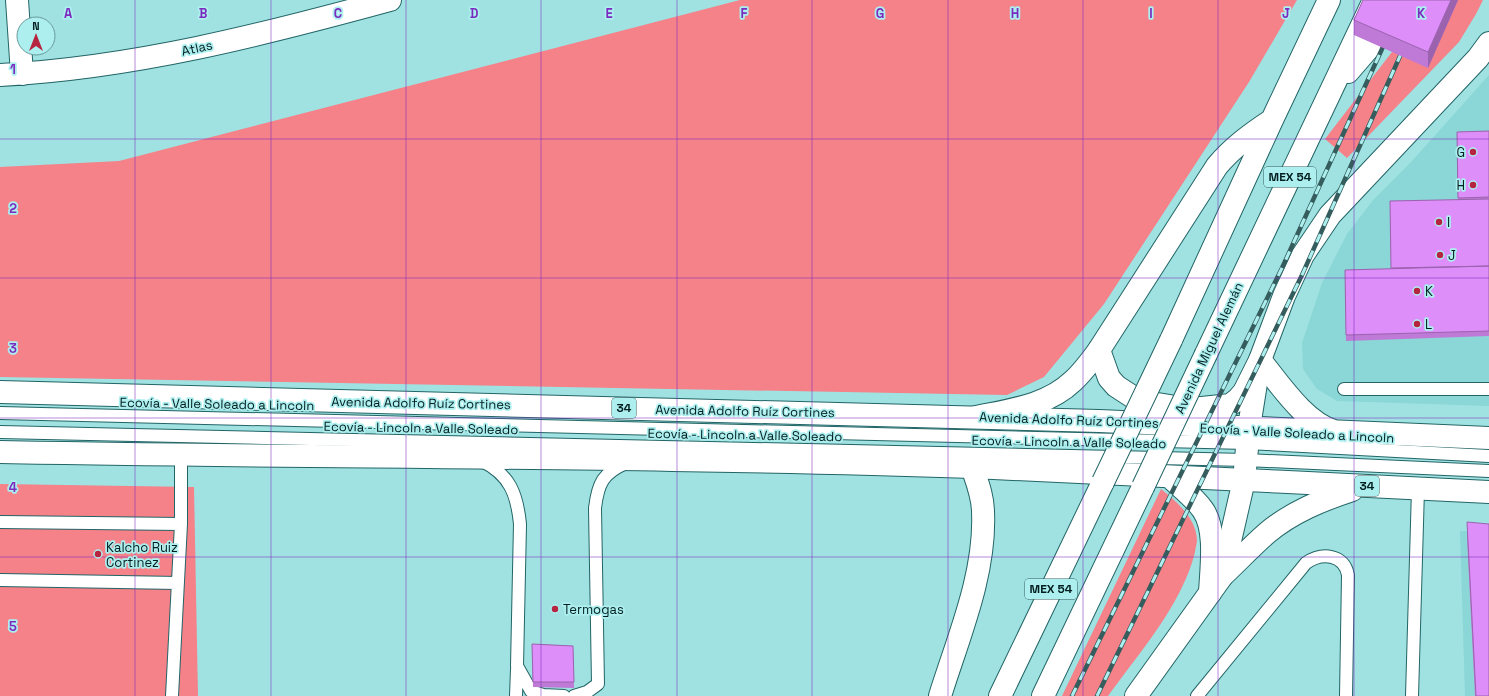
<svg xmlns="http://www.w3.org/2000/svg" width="1489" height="696" font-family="'Space Grotesk',sans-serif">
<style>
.built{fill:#8bd6d7}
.green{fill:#f58189}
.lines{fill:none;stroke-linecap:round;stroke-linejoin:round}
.lane-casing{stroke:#236566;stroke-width:14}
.street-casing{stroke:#236566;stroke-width:24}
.secondary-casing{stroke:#236566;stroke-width:24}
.primary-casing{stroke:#236566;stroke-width:24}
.highway-casing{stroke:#236566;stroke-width:24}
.lane{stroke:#fff;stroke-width:12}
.street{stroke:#fff;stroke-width:22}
.secondary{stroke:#fff;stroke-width:22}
.primary{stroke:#fff;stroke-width:22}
.highway{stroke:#fff;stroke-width:22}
.rail-casing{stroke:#355d5d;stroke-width:4.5}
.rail{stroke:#adefef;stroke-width:3;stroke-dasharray:9;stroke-linecap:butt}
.highway-bridge-casing{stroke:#236566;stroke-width:24;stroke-linecap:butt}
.highway-bridge{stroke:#fff;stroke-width:22}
.wall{fill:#be7ad6}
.shaded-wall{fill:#9b63ae}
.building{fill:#dd8ef9;stroke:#9b63ae}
.grid{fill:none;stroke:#7b2cbf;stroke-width:1;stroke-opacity:0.55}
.poi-dot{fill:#b62440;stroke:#adefef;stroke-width:1.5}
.labels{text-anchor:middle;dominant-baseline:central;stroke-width:3.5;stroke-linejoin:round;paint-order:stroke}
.shield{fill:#adefef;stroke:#365d5d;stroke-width:1}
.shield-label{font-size:12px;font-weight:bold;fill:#031e1f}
.street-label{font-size:13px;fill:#031e1f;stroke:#adefef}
.poi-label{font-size:13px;fill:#031e1f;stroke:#adefef;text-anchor:start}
.grid-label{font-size:13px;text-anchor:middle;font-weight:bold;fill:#7b2cbf;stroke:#adefef;stroke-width:3.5;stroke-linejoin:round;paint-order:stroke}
</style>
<rect width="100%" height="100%" fill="#a0e2e2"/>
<path class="built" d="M 1489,75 L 1489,406 L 1337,401 L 1317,389 L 1303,369 L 1302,343 L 1322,283 L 1347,234 L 1374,199 L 1412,161 Z
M 1460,531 L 1489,531 L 1489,696 L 1465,696 Z"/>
<path class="green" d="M 740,0 L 1297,0 L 1249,82 L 1104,304 L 1044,377 L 1007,395 L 0,377 L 0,167 L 119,161 Z
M 1432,0 L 1483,0 L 1476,14 L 1459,42 L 1347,158 L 1325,139 Z
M 0,484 L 194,487 L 198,696 L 0,696 Z
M 1161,489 C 1177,502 1196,518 1197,540 C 1197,544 1195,549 1195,552 C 1182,605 1139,653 1108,696 L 1062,696 Z"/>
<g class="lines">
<defs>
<path id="lane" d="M 1344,389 L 1489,389
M 0,413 L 1247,443 L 1489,456
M 0,432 L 1246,460 L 1489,471
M 482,461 C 510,475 517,494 520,524 L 517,666 L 531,691 L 543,695 L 564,696
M 0,522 L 181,524
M 0,580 L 178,583
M 172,696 L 181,524 L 181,456
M 516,696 L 517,669
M 574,696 L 587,692 L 598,684 L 595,508 C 598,483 603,473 626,463
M 1197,696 L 1306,563 C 1322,552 1344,554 1348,575 L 1346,696
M 1412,696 L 1418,489"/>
<path id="street" d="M 17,0 L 22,74
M 0,75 C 133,68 262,35 390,0"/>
<path id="secondary" d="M 1099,350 L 1109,378 L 1116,386 L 1139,401 L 1182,408 L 1202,408 L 1230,405 L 1238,399 L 1244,392 L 1260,360 L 1284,296 L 1303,255 L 1330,215 L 1478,58 L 1489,43
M 1136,696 L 1222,576 L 1244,480 L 1249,427 L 1257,377"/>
<path id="primary" d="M 1260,360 C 1279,383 1304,422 1334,431
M 0,392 L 1099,421 L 1489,438
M 0,452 C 324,458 649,456 973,467 C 1145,474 1317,484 1489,492
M 1170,477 C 1180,487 1195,498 1203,510 C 1217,530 1211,569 1210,593
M 1222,576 C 1237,562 1251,547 1267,533 C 1292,512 1322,500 1352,490"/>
<path id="highway" d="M 1348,72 L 1410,0
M 1171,340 L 1272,120 L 1329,0
M 1206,354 L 1374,0
M 976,417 C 1010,410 1047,406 1073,381 C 1083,372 1091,361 1099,350 L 1217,166 C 1233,147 1251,134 1272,120
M 940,696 C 958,638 986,574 983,512 C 983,496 977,482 972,467
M 1000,696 L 1103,482
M 1043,696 L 1143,487"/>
</defs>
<use href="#lane" class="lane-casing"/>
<use href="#street" class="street-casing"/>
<use href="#secondary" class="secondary-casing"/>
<use href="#primary" class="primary-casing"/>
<use href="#highway" class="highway-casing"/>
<use href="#lane" class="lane"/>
<use href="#street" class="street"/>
<use href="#secondary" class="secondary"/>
<use href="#primary" class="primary"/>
<use href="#highway" class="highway"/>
<defs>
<path id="rail" d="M 1072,696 L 1282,268 L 1387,38
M 1097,696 L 1302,275 L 1405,45"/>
</defs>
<use href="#rail" class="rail-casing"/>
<use href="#rail" class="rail"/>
<defs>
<path id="highway-bridge" d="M 1103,482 L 1171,340
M 1143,487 L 1206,354"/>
</defs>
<use href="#highway-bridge" class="highway-bridge-casing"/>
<use href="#highway-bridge" class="highway-bridge"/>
</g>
<path class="wall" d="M 1363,0 L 1458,0 L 1428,68 L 1354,35 L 1354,20 Z
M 1489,131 L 1489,336 L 1346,341 L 1345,270 L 1391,269 L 1390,201 L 1458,200 L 1457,132 Z
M 1467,522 L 1489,696 L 1475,696 L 1467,538 Z
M 532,644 L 573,646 L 574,688 L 533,687 Z"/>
<path class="shaded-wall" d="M 1451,0 L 1458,0 L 1428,68 L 1428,52 Z"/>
<path class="building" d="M 1363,0 L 1451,0 L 1428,52 L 1354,20 Z
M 1489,131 L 1489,197 L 1458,198 L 1457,132 Z
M 1489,199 L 1489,266 L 1391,268 L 1390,201 Z
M 1489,266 L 1489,331 L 1346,335 L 1345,270 Z
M 1467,522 L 1489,524 L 1489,696 L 1476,696 Z
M 532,644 L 573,646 L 574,682 L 533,682 Z"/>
<path class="grid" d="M 135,0 L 135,696M 271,0 L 271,696M 406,0 L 406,696M 541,0 L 541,696M 677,0 L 677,696M 812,0 L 812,696M 948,0 L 948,696M 1083,0 L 1083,696M 1218,0 L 1218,696M 1354,0 L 1354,696M 0,139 L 1489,139M 0,278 L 1489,278M 0,418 L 1489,418M 0,557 L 1489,557"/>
<g class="poi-dot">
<circle cx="1473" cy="152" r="4"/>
<circle cx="1473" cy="185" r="4"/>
<circle cx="1439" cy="222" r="4"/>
<circle cx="1440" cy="255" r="4"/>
<circle cx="1417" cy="291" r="4"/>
<circle cx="1417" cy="324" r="4"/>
<circle cx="98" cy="554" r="4"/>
<circle cx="555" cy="609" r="4"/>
</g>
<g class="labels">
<g class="shield">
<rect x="1264" y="167" width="52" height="20" rx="3"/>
<rect x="612" y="398" width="24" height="20" rx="3"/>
<rect x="1355" y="476" width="24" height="20" rx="3"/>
<rect x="1025" y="579" width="52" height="20" rx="3"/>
</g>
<g class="shield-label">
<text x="1290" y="177">MEX 54</text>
<text x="624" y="408">34</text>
<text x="1367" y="486">34</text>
<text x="1051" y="589">MEX 54</text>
</g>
<g class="street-label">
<text transform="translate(197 48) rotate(-12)">Atlas</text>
<text transform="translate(1209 348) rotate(-65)">Avenida Miguel Alemán</text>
<text transform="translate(421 403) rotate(1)">Avenida Adolfo Ruíz Cortines</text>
<text transform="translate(217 404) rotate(1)">Ecovía - Valle Soleado a Lincoln</text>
<text transform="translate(745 411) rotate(1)">Avenida Adolfo Ruíz Cortines</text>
<text transform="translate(1069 420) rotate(2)">Avenida Adolfo Ruíz Cortines</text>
<text transform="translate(421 428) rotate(1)">Ecovía - Lincoln a Valle Soleado</text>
<text transform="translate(1297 433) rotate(3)">Ecovía - Valle Soleado a Lincoln</text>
<text transform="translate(745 435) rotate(1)">Ecovía - Lincoln a Valle Soleado</text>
<text transform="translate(1069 442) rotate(1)">Ecovía - Lincoln a Valle Soleado</text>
</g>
<g class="poi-label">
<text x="1465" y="152" text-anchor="end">G</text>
<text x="1465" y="185" text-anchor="end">H</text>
<text x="1447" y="222">I</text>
<text x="1448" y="255">J</text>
<text x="1425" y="291">K</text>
<text x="1425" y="324">L</text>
<text x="106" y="547">Kalcho Ruiz<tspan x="106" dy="15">Cortinez</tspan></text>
<text x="563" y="609">Termogas</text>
</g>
</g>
<g class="grid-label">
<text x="68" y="18">A</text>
<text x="203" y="18">B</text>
<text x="338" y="18">C</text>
<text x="474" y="18">D</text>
<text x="609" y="18">E</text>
<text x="744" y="18">F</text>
<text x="880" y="18">G</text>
<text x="1015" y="18">H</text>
<text x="1151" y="18">I</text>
<text x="1286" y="18">J</text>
<text x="1421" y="18">K</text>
<text x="13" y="74">1</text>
<text x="13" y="213">2</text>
<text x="13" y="353">3</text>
<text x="13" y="492">4</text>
<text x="13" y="631">5</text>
</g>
<g transform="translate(36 36)"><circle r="19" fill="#adefef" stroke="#699b9c"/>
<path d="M0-3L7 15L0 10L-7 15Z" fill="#b62440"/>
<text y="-6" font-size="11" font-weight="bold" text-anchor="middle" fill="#031e1f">N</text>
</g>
</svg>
